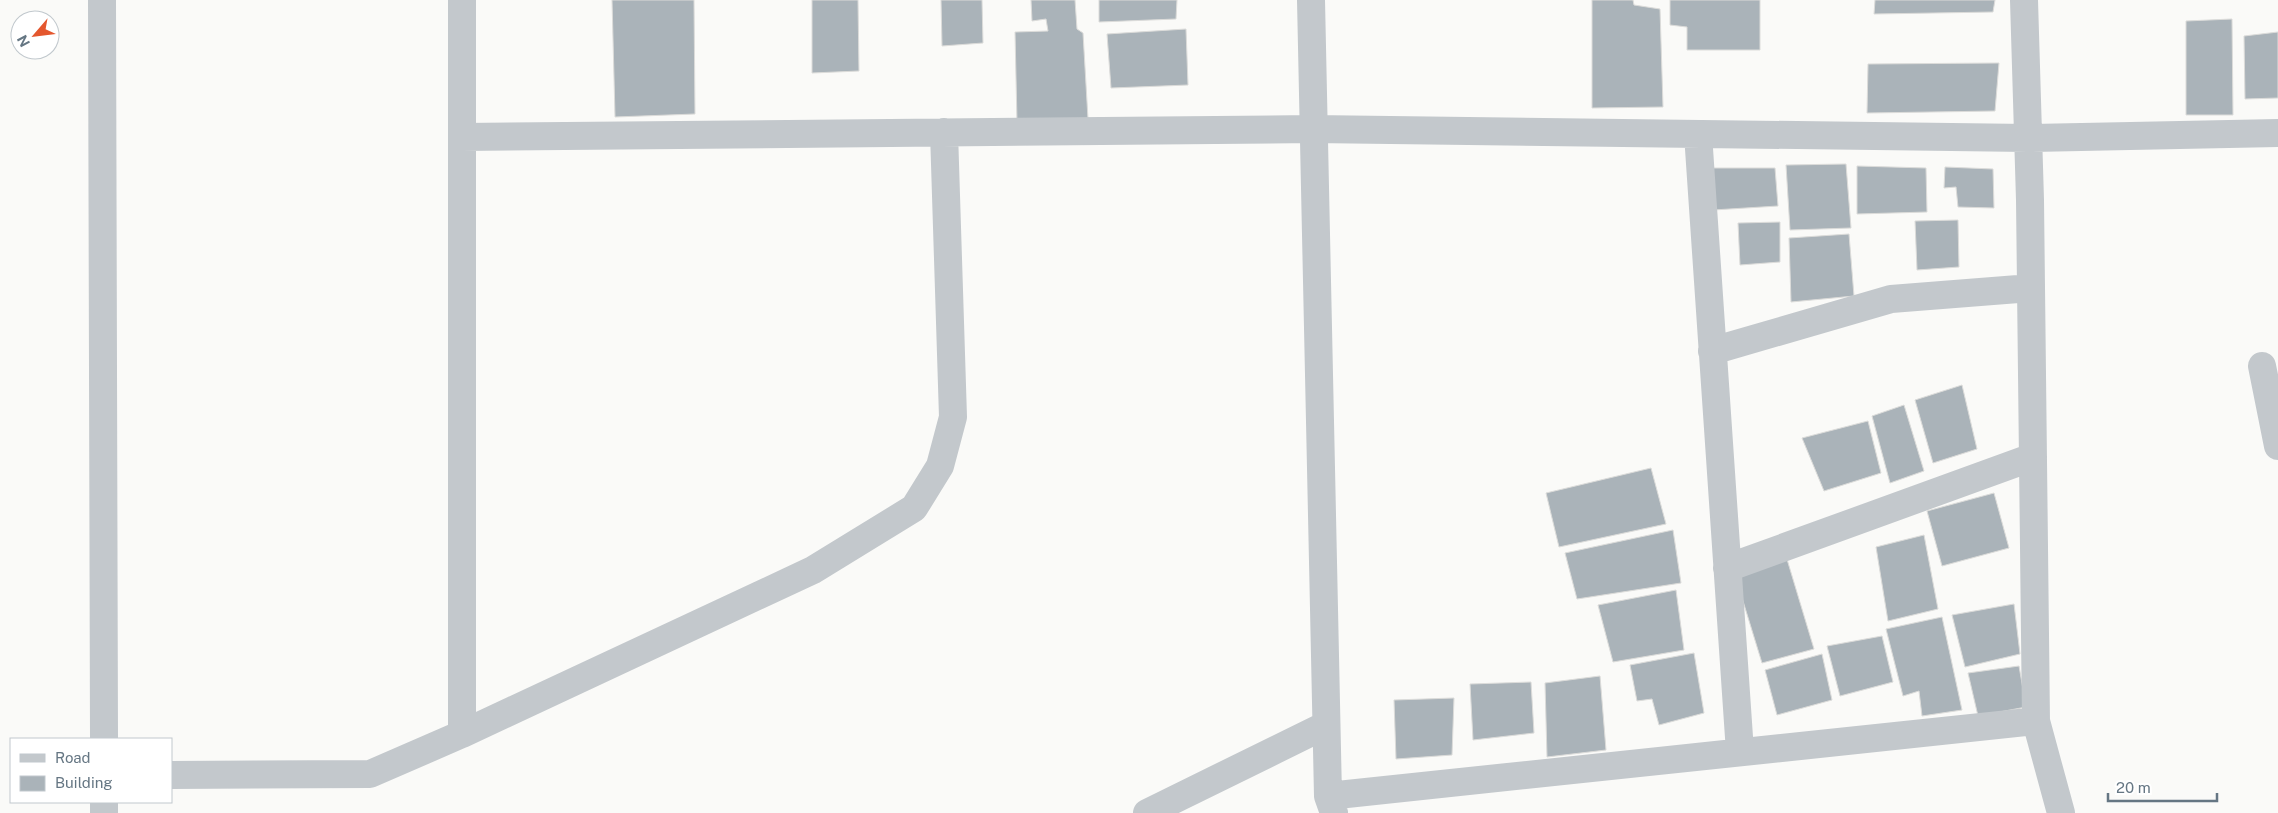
<svg xmlns="http://www.w3.org/2000/svg" width="2278" height="813" font-family="'Public Sans',sans-serif">
<style>
.building{fill:#aab3b9;stroke:#dcdcda}
.lines{fill:none;stroke-linecap:round;stroke-linejoin:round}
.street{stroke:#c3c8cc;stroke-width:28}
</style>
<rect width="100%" height="100%" fill="#fafaf8"/>
<path class="building" d="M 612,0 L 694,0 L 695,114 L 615,117 Z
M 812,0 L 858,0 L 859,71 L 812,73 Z
M 941,0 L 982,0 L 983,43 L 942,46 Z
M 1031,0 L 1075,0 L 1077,29 L 1083,33 L 1088,119 L 1017,123 L 1015,32 L 1048,31 L 1046,19 L 1032,21 Z
M 1099,0 L 1177,0 L 1176,19 L 1099,22 Z
M 1592,0 L 1633,0 L 1634,5 L 1660,9 L 1663,107 L 1592,108 Z
M 1670,0 L 1760,0 L 1760,50 L 1687,50 L 1687,27 L 1670,25 Z
M 1875,0 L 1995,0 L 1993,12 L 1874,14 Z
M 2232,19 L 2233,115 L 2186,115 L 2186,21 Z
M 1186,29 L 1188,85 L 1111,88 L 1107,34 Z
M 2278,32 L 2278,98 L 2245,99 L 2244,36 Z
M 1999,63 L 1995,111 L 1867,113 L 1868,64 Z
M 1846,164 L 1851,228 L 1790,230 L 1786,165 Z
M 1857,166 L 1926,168 L 1927,212 L 1857,214 Z
M 1945,167 L 1993,169 L 1994,208 L 1958,207 L 1956,187 L 1944,188 Z
M 1713,168 L 1775,168 L 1778,206 L 1713,210 Z
M 1958,220 L 1959,267 L 1917,270 L 1915,221 Z
M 1780,222 L 1780,262 L 1740,265 L 1738,223 Z
M 1849,234 L 1854,296 L 1791,302 L 1789,238 Z
M 1962,385 L 1977,449 L 1933,463 L 1915,400 Z
M 1904,405 L 1924,471 L 1890,483 L 1872,416 Z
M 1868,421 L 1881,473 L 1824,491 L 1802,438 Z
M 1651,468 L 1666,524 L 1559,547 L 1546,493 Z
M 1994,493 L 2009,548 L 1942,566 L 1927,511 Z
M 1673,530 L 1681,583 L 1577,599 L 1565,553 Z
M 1924,535 L 1938,609 L 1888,621 L 1876,547 Z
M 1786,556 L 1814,649 L 1762,663 L 1735,575 Z
M 1676,590 L 1684,650 L 1613,662 L 1598,605 Z
M 2014,604 L 2020,654 L 1965,667 L 1952,615 Z
M 1942,617 L 1962,710 L 1922,716 L 1919,691 L 1903,696 L 1886,629 Z
M 1882,636 L 1893,682 L 1840,696 L 1827,646 Z
M 1694,653 L 1704,713 L 1659,725 L 1652,699 L 1637,701 L 1630,665 Z
M 1822,654 L 1832,700 L 1777,715 L 1765,670 Z
M 2019,666 L 2026,707 L 1978,716 L 1968,673 Z
M 1600,676 L 1606,750 L 1547,757 L 1545,683 Z
M 1531,682 L 1534,733 L 1473,740 L 1470,684 Z
M 1454,698 L 1452,755 L 1396,759 L 1394,700 Z"/>
<g class="lines">
<path class="street" d="M 102,0 L 104,739
M 462,0 L 462,734
M 1311,0 L 1328,796 L 1334,813
M 2024,0 L 2030,200 L 2036,721 L 2061,813
M 1698,134 L 1740,752
M 462,137 L 1313,129 L 2028,138 L 2278,133
M 1712,351 L 1891,299 L 2031,288
M 2262,366 L 2278,446
M 1727,568 L 2033,457
M 171,775 L 370,774 L 462,734 L 813,570 L 914,508 L 940,466 L 953,417 L 944,132
M 1328,796 L 2036,721
M 104,802 L 104,813
M 1147,813 L 1326,725"/>
</g>
<rect x="10" y="738" width="162" height="65" fill="#ffffff" stroke="#c1c8cd"/>
<rect x="20" y="754" width="25" height="8" fill="#c3c8cc" stroke="#c1c8cd"/>
<text x="55" y="763" font-size="15" fill="#657683">Road</text>
<rect x="20" y="776" width="25" height="15" fill="#aab3b9" stroke="#c1c8cd"/>
<text x="55" y="788" font-size="15" fill="#657683">Building</text>
<g transform="translate(35 35) rotate(242)"><circle r="24" fill="#ffffff" stroke="#c1c8cd"/>
<path d="M0-4L9 19L0 12L-9 19Z" fill="#e4572e"/>
<text y="-8" font-size="14" font-weight="bold" text-anchor="middle" fill="#657683">N</text>
</g>
<path d="M2108 793v8h109v-8" fill="none" stroke="#657683" stroke-width="2.5"/>
<text x="2116" y="793" font-size="15" fill="#657683" stroke="#ffffff" stroke-width="4" paint-order="stroke">20 m</text>
</svg>
